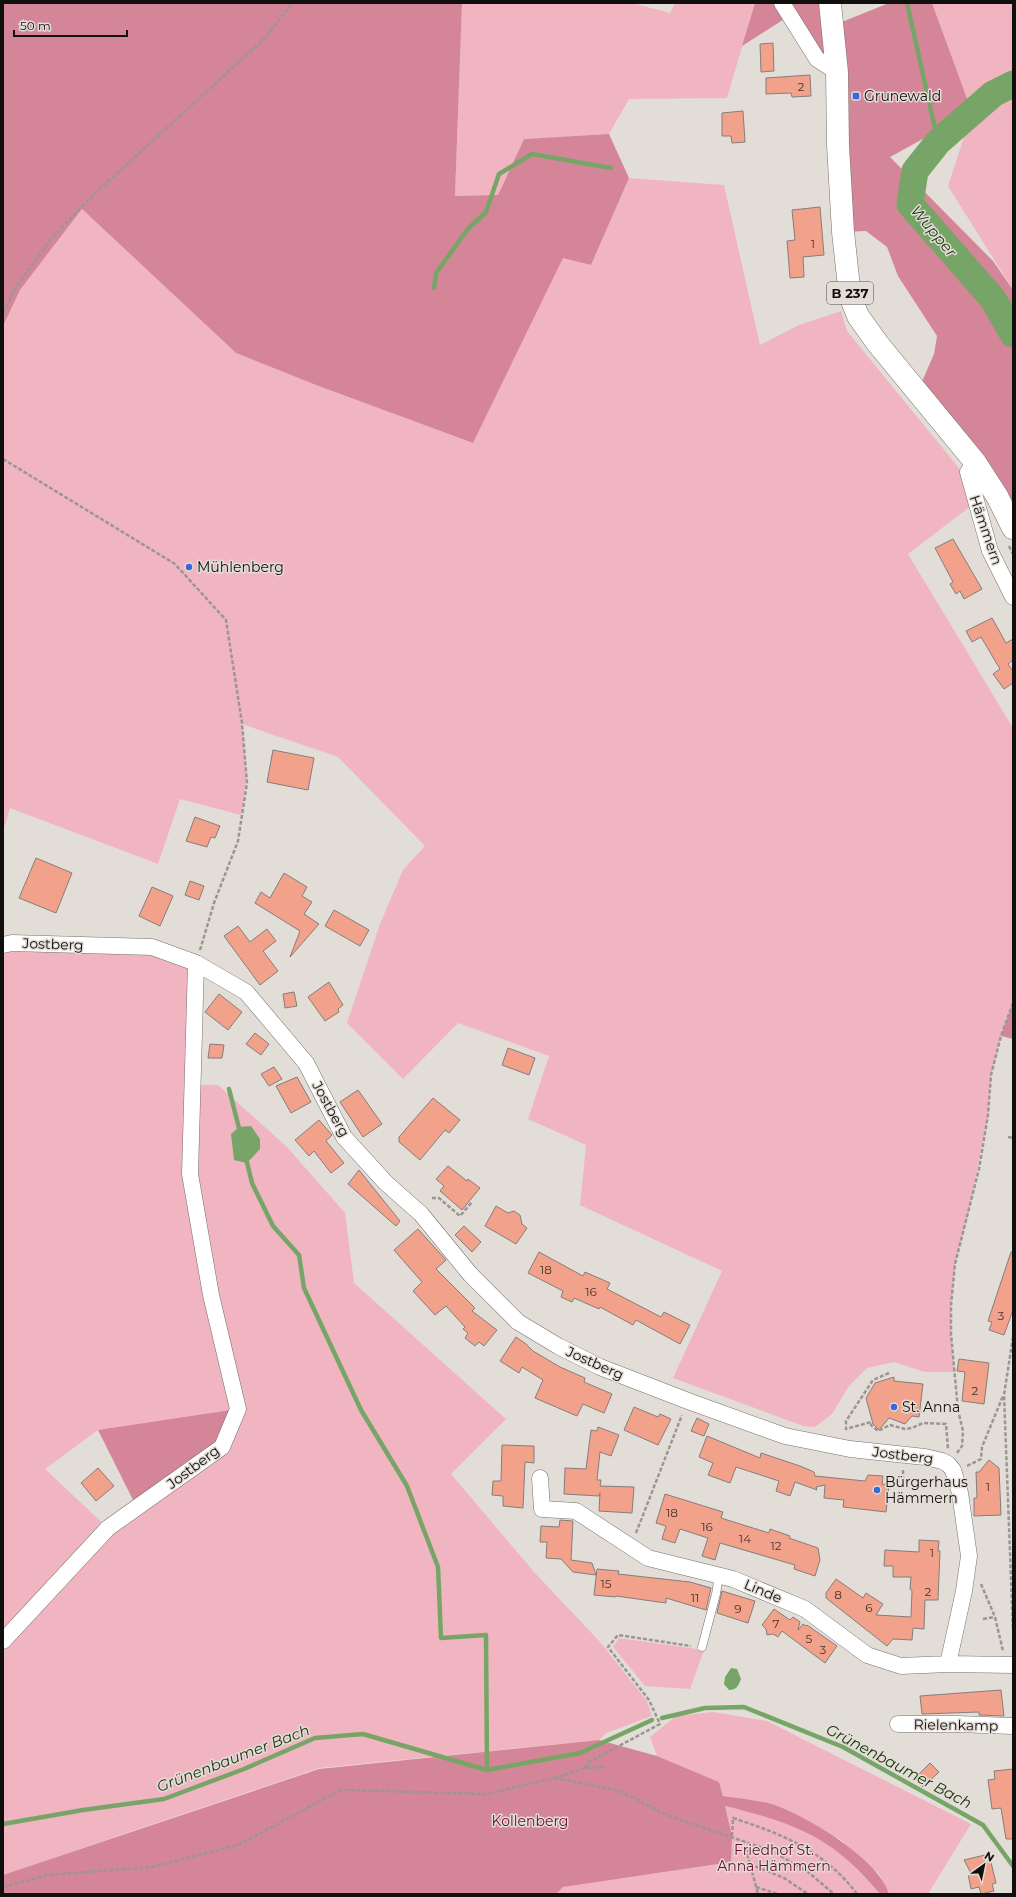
<svg xmlns="http://www.w3.org/2000/svg" width="1016" height="1897" font-family="Montserrat,sans-serif">
<style>
.green{fill:#f1b5c2;fill-rule:evenodd}
.forest{fill:#d58598}
.water{fill:#77a567}
.lines{fill:none;stroke-linecap:round;stroke-linejoin:round}
.stream{stroke:#77a567;stroke-width:4.5}
.river{stroke:#77a567;stroke-width:27}
.building{fill:#f2a28a;stroke:#857d7b}
.lane-casing{stroke:#75706b;stroke-width:9}
.street-casing{stroke:#75706b;stroke-width:17}
.primary-casing{stroke:#75706b;stroke-width:23}
.path{stroke:#9b9692;stroke-width:2.5;stroke-dasharray:4 2;stroke-linecap:butt}
.lane{stroke:#fff;stroke-width:8}
.street{stroke:#fff;stroke-width:16}
.primary{stroke:#fff;stroke-width:22}
.poi-dot{fill:#3869d9;stroke:#e3ddd7;stroke-width:1.5}
.labels{text-anchor:middle;dominant-baseline:central;stroke-width:3;stroke-linejoin:round;paint-order:stroke}
.number-label{font-size:12px;fill:#49342c}
.shield{fill:#e3ddd7;stroke:#504d4a;stroke-width:1}
.shield-label{font-size:13px;font-weight:bold;fill:#110f0d}
.poi-label{font-size:14px;fill:#110f0d;stroke:#e3ddd7;text-anchor:start}
.street-label{font-size:14px;fill:#110f0d;stroke:#e3ddd7}
.park-label{font-size:14px;fill:#6c0a32;stroke:#e3ddd7}
.water-label{font-size:15px;font-style:italic;fill:#17360a;stroke:#e3ddd7}
</style>
<rect width="100%" height="100%" fill="#e3ddd7"/>
<path class="green" d="M 462,3 L 632,3 L 670,13 L 675,3 L 755,3 L 727,98 L 629,99 L 609,134 L 524,139 L 498,195 L 455,196 Z
M 932,3 L 1013,3 L 1013,290 L 948,186 L 972,112 Z
M 629,178 L 724,185 L 760,345 L 799,325 L 841,311 L 847,331 L 963,473 L 971,506 L 908,554 L 1013,728 L 1013,1003 L 1001,1036 L 991,1075 L 988,1115 L 969,1211 L 955,1264 L 951,1305 L 951,1335 L 954,1372 L 925,1372 L 894,1362 L 867,1368 L 849,1386 L 832,1414 L 815,1427 L 803,1426 L 673,1378 L 722,1271 L 580,1205 L 586,1145 L 528,1119 L 549,1056 L 458,1023 L 403,1079 L 347,1023 L 380,924 L 403,870 L 425,846 L 338,757 L 242,724 L 247,776 L 241,815 L 180,799 L 158,864 L 10,808 L 3,832 L 3,326 L 20,290 L 82,209 L 236,353 L 316,385 L 473,443 L 563,257 L 591,265 Z
M 3,945 L 152,947 L 196,963 L 192,1085 L 218,1085 L 287,1147 L 345,1213 L 354,1283 L 506,1419 L 451,1474 L 535,1573 L 601,1643 L 647,1701 L 652,1716 L 606,1733 L 599,1740 L 319,1768 L 3,1875 ZM 98,1430 L 222,1447 L 112,1532 L 45,1469 Z
M 619,1638 L 704,1650 L 690,1689 L 645,1686 L 613,1647 Z
M 713,1712 L 767,1721 L 971,1824 L 928,1894 L 889,1894 L 879,1874 L 840,1839 L 723,1796 L 719,1782 L 657,1756 L 650,1737 L 676,1716 Z
M 725,1806 C 740,1810 757,1812 772,1817 C 818,1833 850,1857 880,1894 L 556,1894 L 562,1887 L 732,1836 Z"/>
<path class="forest" d="M 3,3 L 462,3 L 455,196 L 498,195 L 524,139 L 609,134 L 629,178 L 591,265 L 563,258 L 473,443 L 316,385 L 236,353 L 82,209 L 20,290 L 3,326 Z
M 755,3 L 830,3 L 832,26 L 889,3 L 932,3 L 972,112 L 890,157 L 993,261 L 1013,290 L 1013,528 L 917,393 L 934,354 L 937,336 L 898,276 L 887,247 L 866,231 L 843,232 L 836,72 L 789,16 L 742,46 Z
M 1013,1003 L 1013,1039 L 1001,1036 Z
M 238,1409 L 222,1447 L 133,1500 L 98,1430 Z
M 599,1740 L 657,1756 L 719,1782 L 723,1796 C 738,1798 753,1800 768,1803 C 801,1812 880,1859 889,1894 L 880,1894 C 833,1837 795,1823 725,1806 L 732,1836 L 731,1862 L 563,1887 L 556,1894 L 3,1894 L 3,1875 L 319,1769 Z"/>
<path class="water" d="M 251,1126 L 260,1139 L 260,1149 L 247,1163 L 234,1160 L 231,1134 L 239,1127 Z
M 731,1668 L 737,1669 L 741,1679 C 738,1686 737,1690 729,1690 L 724,1684 L 725,1677 Z"/>
<g class="lines">
<path class="stream" d="M 907,3 L 938,142
M 434,288 L 436,273 L 467,230 L 486,212 L 499,174 L 532,154 L 611,168
M 229,1089 L 240,1132
M 246,1158 L 252,1183 L 273,1226 L 299,1255 L 304,1288 L 361,1410 L 407,1486 L 438,1567 L 441,1638 L 486,1635 L 487,1770
M 662,1718 L 705,1708 L 744,1707 L 843,1747 L 983,1825 L 1013,1866
M 3,1824 L 83,1810 L 164,1799 L 244,1769 L 315,1738 L 363,1734 L 487,1770 L 580,1753 L 652,1720"/>
<path class="river" d="M 1013,84 L 993,94 L 938,142 L 915,171 L 910,204 L 993,299 L 1013,334"/>
</g>
<path class="building" d="M 773,43 L 774,71 L 761,72 L 760,44 Z
M 810,75 L 811,96 L 792,97 L 791,93 L 766,94 L 766,78 Z
M 743,111 L 745,142 L 732,143 L 731,136 L 722,136 L 722,113 Z
M 820,207 L 824,255 L 803,257 L 804,277 L 790,278 L 787,241 L 795,240 L 792,210 Z
M 953,539 L 982,589 L 964,599 L 960,591 L 956,594 L 950,584 L 953,582 L 935,548 Z
M 992,618 L 1006,643 L 1013,639 L 1013,660 L 1008,664 L 1013,671 L 1013,683 L 1004,689 L 993,674 L 1000,669 L 981,637 L 972,642 L 966,631 Z
M 273,750 L 314,758 L 308,790 L 267,782 Z
M 195,817 L 220,826 L 215,838 L 211,837 L 207,847 L 186,841 Z
M 36,858 L 72,873 L 56,913 L 19,898 Z
M 284,873 L 307,887 L 302,896 L 312,902 L 304,914 L 319,924 L 290,957 L 300,931 L 255,903 L 261,892 L 270,898 Z
M 190,881 L 204,886 L 199,900 L 185,895 Z
M 152,887 L 173,896 L 160,926 L 139,916 Z
M 334,910 L 369,930 L 360,946 L 325,926 Z
M 238,926 L 250,942 L 267,929 L 276,941 L 263,951 L 278,971 L 260,985 L 224,936 Z
M 329,982 L 343,1005 L 338,1009 L 339,1012 L 325,1021 L 308,997 Z
M 294,992 L 297,1006 L 285,1008 L 283,994 Z
M 219,994 L 242,1012 L 228,1030 L 205,1012 Z
M 255,1033 L 269,1044 L 261,1055 L 246,1044 Z
M 210,1044 L 224,1045 L 222,1058 L 208,1058 Z
M 508,1048 L 535,1058 L 529,1075 L 502,1065 Z
M 274,1067 L 282,1079 L 269,1086 L 261,1074 Z
M 297,1077 L 311,1102 L 291,1113 L 276,1086 Z
M 358,1090 L 382,1124 L 363,1137 L 340,1102 Z
M 433,1098 L 460,1120 L 449,1133 L 445,1130 L 420,1160 L 399,1142 L 399,1137 Z
M 319,1120 L 332,1135 L 326,1141 L 344,1163 L 331,1173 L 314,1151 L 309,1156 L 295,1140 Z
M 448,1166 L 467,1181 L 468,1179 L 480,1188 L 462,1210 L 440,1191 L 444,1186 L 436,1179 Z
M 359,1170 L 400,1221 L 396,1226 L 348,1184 Z
M 496,1206 L 508,1213 L 514,1211 L 520,1215 L 522,1224 L 527,1228 L 516,1244 L 485,1226 Z
M 464,1226 L 481,1242 L 472,1252 L 455,1235 Z
M 418,1229 L 446,1260 L 436,1269 L 475,1308 L 472,1311 L 497,1330 L 484,1346 L 479,1342 L 475,1346 L 465,1338 L 468,1333 L 463,1329 L 465,1327 L 446,1306 L 435,1315 L 413,1291 L 422,1282 L 394,1250 Z
M 539,1252 L 583,1276 L 585,1272 L 610,1283 L 607,1289 L 661,1317 L 664,1312 L 690,1325 L 680,1344 L 636,1320 L 633,1325 L 600,1307 L 599,1309 L 574,1298 L 572,1302 L 561,1297 L 563,1291 L 528,1273 Z
M 1011,1252 L 1013,1252 L 1013,1310 L 1004,1335 L 989,1330 L 992,1322 L 988,1321 Z
M 516,1337 L 526,1344 L 533,1351 L 560,1367 L 585,1378 L 584,1382 L 612,1394 L 604,1413 L 583,1404 L 577,1416 L 535,1398 L 543,1380 L 522,1367 L 519,1373 L 500,1361 Z
M 959,1359 L 989,1363 L 984,1404 L 962,1401 L 965,1372 L 957,1371 Z
M 894,1377 L 894,1381 L 923,1384 L 919,1417 L 912,1416 L 905,1424 L 889,1418 L 879,1430 L 873,1424 L 866,1398 L 875,1383 Z
M 634,1407 L 658,1417 L 660,1414 L 671,1419 L 658,1445 L 624,1430 Z
M 697,1418 L 709,1424 L 704,1436 L 691,1431 Z
M 598,1427 L 619,1435 L 611,1456 L 600,1452 L 597,1480 L 601,1480 L 600,1486 L 634,1487 L 632,1513 L 599,1511 L 600,1493 L 599,1496 L 564,1494 L 565,1468 L 586,1469 L 591,1430 L 597,1431 Z
M 707,1436 L 760,1458 L 761,1453 L 800,1466 L 814,1472 L 815,1476 L 865,1481 L 868,1475 L 883,1476 L 882,1484 L 889,1485 L 886,1512 L 843,1507 L 844,1500 L 824,1498 L 825,1485 L 816,1487 L 817,1490 L 795,1482 L 790,1496 L 776,1491 L 779,1481 L 736,1467 L 730,1483 L 708,1475 L 713,1463 L 699,1457 Z
M 502,1445 L 534,1446 L 534,1463 L 525,1462 L 523,1508 L 503,1506 L 503,1496 L 492,1495 L 493,1481 L 501,1481 Z
M 989,1460 L 999,1468 L 1001,1515 L 974,1516 L 974,1498 L 977,1498 L 976,1472 L 979,1472 Z
M 98,1468 L 114,1486 L 96,1501 L 81,1483 Z
M 665,1494 L 723,1512 L 721,1518 L 769,1533 L 770,1529 L 790,1536 L 789,1538 L 818,1548 L 820,1560 L 815,1576 L 794,1569 L 795,1565 L 720,1543 L 715,1560 L 702,1556 L 708,1538 L 680,1529 L 675,1543 L 662,1539 L 666,1526 L 656,1523 Z
M 560,1520 L 573,1521 L 571,1560 L 592,1563 L 596,1575 L 573,1572 L 561,1559 L 546,1558 L 547,1542 L 540,1542 L 541,1526 L 559,1527 Z
M 919,1540 L 939,1541 L 938,1551 L 940,1551 L 938,1600 L 925,1600 L 924,1629 L 913,1628 L 912,1640 L 893,1639 L 887,1646 L 826,1598 L 826,1593 L 836,1579 L 863,1598 L 866,1593 L 883,1604 L 876,1615 L 911,1617 L 912,1591 L 910,1589 L 911,1577 L 893,1577 L 893,1566 L 884,1566 L 885,1550 L 919,1552 Z
M 597,1569 L 619,1571 L 618,1574 L 690,1582 L 711,1588 L 706,1610 L 666,1598 L 666,1603 L 616,1596 L 615,1597 L 594,1595 Z
M 722,1591 L 755,1601 L 748,1623 L 717,1613 Z
M 774,1609 L 790,1620 L 793,1617 L 800,1622 L 798,1630 L 803,1624 L 806,1626 L 807,1625 L 837,1646 L 825,1663 L 782,1631 L 778,1637 L 773,1634 L 767,1635 L 766,1629 L 762,1625 Z
M 1001,1690 L 1004,1716 L 979,1715 L 979,1712 L 922,1714 L 920,1696 Z
M 930,1763 L 939,1772 L 923,1787 L 915,1778 Z
M 1013,1769 L 1013,1839 L 1006,1839 L 1001,1808 L 992,1809 L 988,1780 L 995,1779 L 994,1771 Z
M 989,1854 L 996,1883 L 992,1884 L 994,1891 L 981,1894 L 979,1887 L 971,1889 L 968,1874 L 971,1873 L 964,1860 Z"/>
<g class="lines">
<defs>
<path id="lane" d="M 702,1647 L 716,1594 L 719,1575"/>
<path id="street" d="M 782,3 L 817,59 L 837,72
M 975,462 L 968,472 L 990,551 L 1013,597
M 3,945 L 12,943 L 152,947 L 196,963 L 246,992 L 306,1063 L 344,1137 L 386,1183 L 421,1214 L 470,1274 L 518,1322 L 558,1346 L 600,1367 L 688,1401 L 785,1436 L 850,1449 L 925,1457 L 942,1461 L 948,1464 L 953,1470 L 960,1493 L 969,1556 L 964,1591 L 948,1664
M 540,1478 L 542,1509 L 576,1511 L 648,1558 L 733,1579 L 805,1609 L 867,1655 L 901,1666 L 948,1664 L 1013,1665
M 3,1641 L 108,1528 L 222,1447 L 238,1409 L 211,1295 L 190,1174 L 196,963
M 898,1724 L 956,1724 L 1013,1726"/>
<path id="primary" d="M 830,3 L 837,72 L 838,145 L 843,232 L 850,296 L 858,316 L 878,344 L 975,462 L 997,496 L 1013,528"/>
</defs>
<use href="#lane" class="lane-casing"/>
<use href="#street" class="street-casing"/>
<use href="#primary" class="primary-casing"/>
<path class="path" d="M 3,312 L 16,287 L 51,239 L 89,199 L 264,39 L 292,3
M 3,459 L 175,564 L 226,620 L 242,723 L 247,783 L 238,841 L 214,903 L 200,950
M 1009,546 L 1013,554
M 1008,1137 L 1013,1138
M 432,1198 L 439,1198 L 460,1216 L 472,1202
M 1013,1337 L 1004,1395 L 1013,1631
M 889,1373 L 873,1380 L 846,1421 L 846,1429 L 871,1422 L 871,1425 L 878,1431 L 890,1425 L 905,1429 L 912,1428 L 923,1423 L 946,1424 L 948,1449
M 957,1453 L 962,1446 L 963,1431 L 958,1410 L 951,1334 L 951,1305 L 955,1264 L 979,1169 L 988,1115 L 991,1075 L 1001,1036 L 1013,1003
M 967,1466 L 981,1459 L 982,1447 L 1003,1396
M 903,1470 L 903,1477
M 636,1533 L 682,1415
M 981,1584 L 995,1617 L 1003,1651
M 983,1619 L 995,1617
M 585,1768 L 589,1762 L 660,1724 L 649,1700 L 608,1647 L 618,1635 L 691,1646
M 555,1778 L 620,1791 L 669,1816 L 772,1851 L 808,1872 L 834,1894
M 732,1836 L 733,1818 C 782,1834 825,1851 857,1894
M 751,1843 L 747,1853 L 758,1894
M 750,1864 L 784,1878 L 808,1894
M 3,1887 L 48,1875 L 152,1867 L 238,1845 L 341,1790 L 487,1794 L 555,1778 L 585,1768 L 606,1767
M 756,1887 L 778,1894"/>
<use href="#lane" class="lane"/>
<use href="#street" class="street"/>
<use href="#primary" class="primary"/>
</g>
<g class="poi-dot">
<rect x="852" y="92" width="8" height="8" rx="2"/>
<circle cx="189" cy="567" r="4"/>
<circle cx="894" cy="1407" r="4"/>
<circle cx="877" cy="1490" r="4"/>
</g>
<g class="labels">
<g class="number-label">
<text x="801" y="86">2</text>
<text x="813" y="243">1</text>
<text x="546" y="1269">18</text>
<text x="591" y="1291">16</text>
<text x="1001" y="1315">3</text>
<text x="975" y="1390">2</text>
<text x="988" y="1486">1</text>
<text x="672" y="1512">18</text>
<text x="707" y="1526">16</text>
<text x="745" y="1538">14</text>
<text x="776" y="1545">12</text>
<text x="932" y="1552">1</text>
<text x="606" y="1583">15</text>
<text x="928" y="1591">2</text>
<text x="838" y="1594">8</text>
<text x="695" y="1597">11</text>
<text x="869" y="1607">6</text>
<text x="738" y="1608">9</text>
<text x="776" y="1623">7</text>
<text x="809" y="1638">5</text>
<text x="823" y="1649">3</text>
</g>
<rect class="shield" x="827" y="282" width="46" height="22" rx="3"/>
<g class="shield-label">
<text x="850" y="293">B 237</text>
</g>
<g class="poi-label">
<text x="864" y="96">Grunewald</text>
<text x="197" y="567">Mühlenberg</text>
<text x="902" y="1407">St. Anna</text>
<text x="885" y="1482">Bürgerhaus<tspan x="885" dy="16">Hämmern</tspan></text>
</g>
<g class="street-label">
<text transform="translate(986 530) rotate(71)">Hämmern</text>
<text transform="translate(53 944) rotate(2)">Jostberg</text>
<text transform="translate(331 1109) rotate(61)">Jostberg</text>
<text transform="translate(595 1363) rotate(24)">Jostberg</text>
<text transform="translate(903 1455) rotate(7)">Jostberg</text>
<text transform="translate(193 1467) rotate(-37)">Jostberg</text>
<text transform="translate(763 1591) rotate(23)">Linde</text>
<text transform="translate(956 1725) rotate(1)">Rielenkamp</text>
</g>
<g class="park-label">
<text x="530" y="1821">Kollenberg</text>
<text x="774" y="1850">Friedhof St.<tspan x="774" dy="16">Anna Hämmern</tspan></text>
</g>
<g class="water-label">
<text transform="translate(934 231) rotate(50)">Wupper</text>
<text transform="translate(233 1758) rotate(-21)">Grünenbaumer Bach</text>
<text transform="translate(899 1766) rotate(28)">Grünenbaumer Bach</text>
</g>
</g>
<rect width="1016" height="1897" fill="none" stroke="#110f0d" stroke-width="8"/>
<g transform="translate(984 1865) rotate(33)" stroke="#e3ddd7" stroke-width="3" paint-order="stroke">
<path d="M0-3L7 15L0 10L-7 15Z" fill="#110f0d"/>
<text y="-6" font-size="11" font-weight="bold" text-anchor="middle" fill="#110f0d">N</text>
</g>
<path d="M14 30v6h113v-6" fill="none" stroke="#110f0d" stroke-width="2"/>
<text x="20" y="30" font-size="12" fill="#110f0d" stroke="#e3ddd7" stroke-width="3" paint-order="stroke">50 m</text>
</svg>
